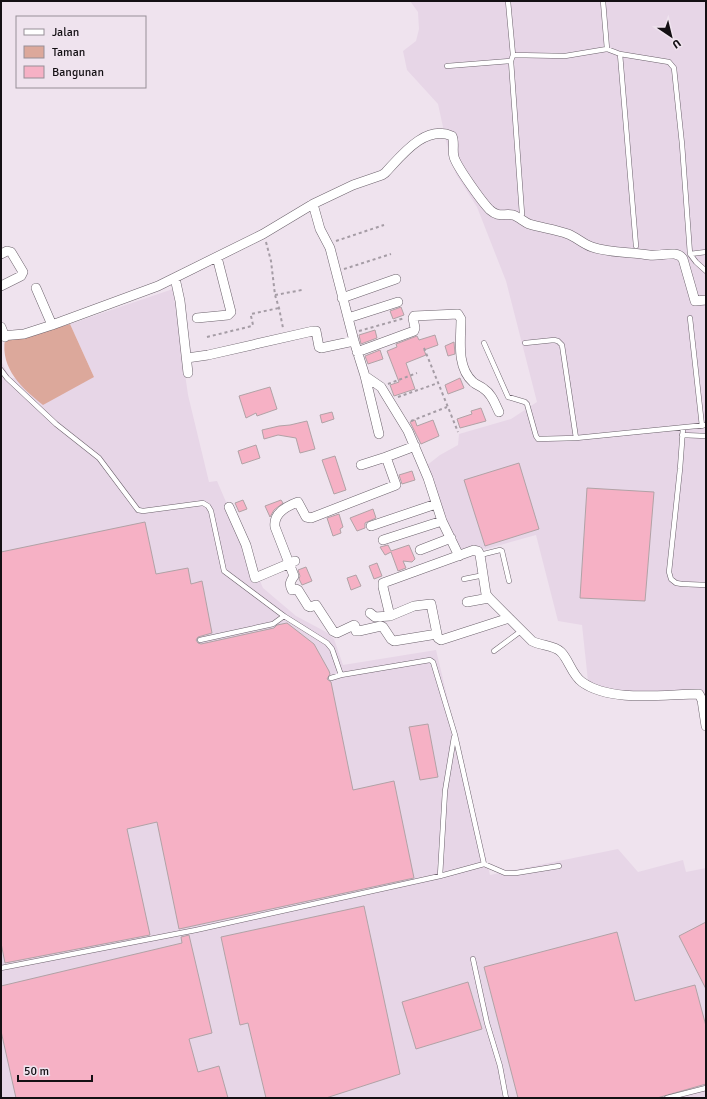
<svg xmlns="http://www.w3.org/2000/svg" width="707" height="1099" font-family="Signika,sans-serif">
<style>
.built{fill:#e7d6e7}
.green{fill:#dca89b}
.building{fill:#f6b1c5;stroke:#b1a2a6}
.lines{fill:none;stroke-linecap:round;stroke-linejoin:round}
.lane-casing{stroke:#6c626c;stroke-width:5.5}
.street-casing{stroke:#6c626c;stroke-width:10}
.path{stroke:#a59ca5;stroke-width:2;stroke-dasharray:3 3;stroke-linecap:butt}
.lane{stroke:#fff;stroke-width:4.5}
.street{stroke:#fff;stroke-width:9}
</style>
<rect width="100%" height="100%" fill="#efe3ee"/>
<path class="built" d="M 410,1 L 706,1 L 706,705 L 704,691 L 622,692 L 608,690 L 588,681 L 582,625 L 558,621 L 536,535 L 486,549 L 474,547 L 461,553 L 445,521 L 426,466 L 440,455 L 458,445 L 459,434 L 511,419 L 537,402 L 506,281 L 477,207 L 456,174 L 446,141 L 438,104 L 407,70 L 403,51 L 416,41 L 419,29 L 418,12 Z
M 173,289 L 188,395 L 209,482 L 217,481 L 263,588 L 296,616 L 326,632 L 334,639 L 343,665 L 436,650 L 490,875 L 618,849 L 638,872 L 683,860 L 686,872 L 706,868 L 706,1098 L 1,1098 L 1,361 L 10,378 L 94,377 L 70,324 Z"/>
<path class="green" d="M 70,324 L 94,377 L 43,405 C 23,389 0,369 5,339 L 25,337 Z"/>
<path class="building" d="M 401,307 L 404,315 L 393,319 L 390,311 Z
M 375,330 L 377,338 L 361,344 L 359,335 Z
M 435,335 L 438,345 L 424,350 L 426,355 L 406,363 L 415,389 L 394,396 L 390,385 L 399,382 L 387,351 L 397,347 L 396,344 L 417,336 L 419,340 Z
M 454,342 L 455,354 L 448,356 L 445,346 Z
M 380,350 L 383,359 L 368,364 L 365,356 Z
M 460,378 L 464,388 L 448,394 L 445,385 Z
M 270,387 L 277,409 L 257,416 L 256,413 L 246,418 L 239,396 Z
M 481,408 L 486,421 L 460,428 L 457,419 L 472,414 L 471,411 Z
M 332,412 L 334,419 L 322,423 L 320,415 Z
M 415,420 L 417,426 L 433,420 L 439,436 L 421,444 L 410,422 Z
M 307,421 L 315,449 L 300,453 L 296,438 L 278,435 L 264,439 L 262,430 L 279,426 L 290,425 Z
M 256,445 L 260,458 L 242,464 L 238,451 Z
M 335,456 L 346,490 L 334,494 L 322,460 Z
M 519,463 L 539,529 L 485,546 L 464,480 Z
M 412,471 L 415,480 L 402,484 L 399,475 Z
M 587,488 L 654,492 L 645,601 L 580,598 Z
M 243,500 L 247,509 L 239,512 L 235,503 Z
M 281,500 L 283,503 L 274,510 L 270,517 L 265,506 Z
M 373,509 L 376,518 L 367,522 L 365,523 L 365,528 L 357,531 L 350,518 Z
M 339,514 L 343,527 L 340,529 L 341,533 L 333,536 L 327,518 Z
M 145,522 L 156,574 L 188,568 L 191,584 L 202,581 L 212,633 L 198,637 L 196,640 L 198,643 L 201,644 L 274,628 L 277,625 L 287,623 L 314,644 L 329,671 L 330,674 L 327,679 L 331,682 L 353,790 L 394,781 L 414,878 L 179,929 L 157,822 L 127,829 L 150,935 L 5,963 L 1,943 L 1,552 Z
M 388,545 L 391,551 L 409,545 L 415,559 L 412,562 L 403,561 L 406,568 L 398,571 L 391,552 L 385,555 L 380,547 Z
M 377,563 L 382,576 L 374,579 L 369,566 Z
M 306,567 L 312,581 L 302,585 L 299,579 L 300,576 L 298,570 Z
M 356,575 L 361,586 L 351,590 L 347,578 Z
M 428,724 L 438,777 L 420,780 L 409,727 Z
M 364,906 L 400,1074 L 326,1098 L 266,1098 L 248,1023 L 240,1025 L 221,937 Z
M 706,922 L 706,989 L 679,936 Z
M 617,932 L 635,1001 L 695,985 L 706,1026 L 706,1084 L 657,1098 L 518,1098 L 484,967 Z
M 189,935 L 212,1033 L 189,1039 L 198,1072 L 219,1066 L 228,1098 L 16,1098 L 1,1031 L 1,986 L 182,943 L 181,937 Z
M 468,982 L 482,1029 L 416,1049 L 402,1002 Z"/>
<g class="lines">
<defs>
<path id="lane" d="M 508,1 L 513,55 L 511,61 L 522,214
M 607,49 L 620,54 L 669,62 L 674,68 L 682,144 L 690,254 L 696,262 L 706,271
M 620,54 L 636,246
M 513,55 L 565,56 L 607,49 L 603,1
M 447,66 L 511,61
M 690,254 L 706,252
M 690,318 L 702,426
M 484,343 L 508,397 L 525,402 L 527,404 L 536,436 L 538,439 L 576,438 L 706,425
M 525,343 L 554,340 L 558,341 L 562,345 L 576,438
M 1,370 L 7,378 L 56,424 L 99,458 L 138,510 L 143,511 L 203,503 L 208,506 L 211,511 L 224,571 L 284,616 L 327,643 L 332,649 L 341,675 L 430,660 L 433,662 L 455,735 L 484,864
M 683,428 L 680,469 L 669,572 L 671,579 L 676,583 L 682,584 L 706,585
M 682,435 L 706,436
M 480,555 L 500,550 L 502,551 L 509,581
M 464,579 L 484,575
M 200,640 L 273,624 L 284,616
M 494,651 L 521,631
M 331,678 L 341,675
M 440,876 L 445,791 L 454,737
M 473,959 L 487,1023 L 500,1066 L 506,1098
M 1,968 L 196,930 L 440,876 L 484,864 L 505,873 L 516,873 L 559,866
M 667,1098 L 706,1088"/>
<path id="street" d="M 313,204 L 320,229 L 330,248 L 354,341 L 365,376 L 381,387 L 408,431 L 428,478 L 442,521 L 459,556
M 1,254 L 7,251 L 11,252 L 23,272 L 21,276 L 1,286
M 175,278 L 180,301 L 188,373
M 36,288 L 52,325
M 342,298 L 396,279
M 197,318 L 228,315 L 231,312 L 217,257
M 348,318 L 398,302
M 1,327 L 5,337
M 1,336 L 24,334 L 52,325 L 158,286 L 263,234 L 313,204 L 353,185 L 382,175 L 385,173 C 401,156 425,124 452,136 C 455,142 452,150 454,157 C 457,167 482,202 490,210 C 499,218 504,213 513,215 C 519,217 524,222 529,224 C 542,228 555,229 568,234 C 576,237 583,244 592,247 C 610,253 630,252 649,255 C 660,257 677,249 683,259 L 695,301 L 706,300
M 357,352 L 414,331 L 415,328 L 413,318 L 414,316 L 458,314 L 461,319 C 461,339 456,367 473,382 C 476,385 481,386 484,389 C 492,394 495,404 499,412
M 187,358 L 208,355 L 313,331 L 316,331 L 319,347 L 321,348 L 354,341
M 365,376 L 379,434
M 415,446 L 386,457 L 396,485 L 311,518 L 306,517 L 298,502 C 287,506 273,513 275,527 L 294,576 C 290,582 289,584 292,590 L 296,589 L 298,590 L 308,606 L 310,607 L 316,605 L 333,631 L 337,633 L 354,625 L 355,626 L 356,631 L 359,631 L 381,626 L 383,627 L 391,639 L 394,641 L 437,634 L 438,638 L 441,640 L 509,618
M 361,465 L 386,457
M 229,507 L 246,545 L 255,578 L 295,561
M 371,526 L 436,504
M 383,540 L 442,521
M 420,550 L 451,538
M 467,602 L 489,598
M 370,613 L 375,617 L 390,616 L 414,606 L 431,604 L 437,634
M 390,616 L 383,587 L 383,583 L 474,550 L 478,551 L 480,555 L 486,594 L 489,598 L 532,641 C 541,646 554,645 561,652 C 569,660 572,675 582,682 C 611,703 665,694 699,694 L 702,700 L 706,726"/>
</defs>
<use href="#lane" class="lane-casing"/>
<use href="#street" class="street-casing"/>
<path class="path" d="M 336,241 L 384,225
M 266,242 L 271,261 L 275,295 L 279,308 L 283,328
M 344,269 L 391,254
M 275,295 L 302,290
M 359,331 L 405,318
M 207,337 L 252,326 L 253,325 L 251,316 L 251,314 L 279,308
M 424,348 L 458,432
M 388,384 L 417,373
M 398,397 L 438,383
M 411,421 L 447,407"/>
<use href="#lane" class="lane"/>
<use href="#street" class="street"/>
</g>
<rect width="707" height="1099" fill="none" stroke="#141014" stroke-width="4"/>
<rect x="16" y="16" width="130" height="72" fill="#efe3ee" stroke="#978f97"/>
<rect x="24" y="29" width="20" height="6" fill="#ffffff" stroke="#978f97"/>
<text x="52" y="36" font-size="12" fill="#141014">Jalan</text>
<rect x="24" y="46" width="20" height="12" fill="#dca89b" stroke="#978f97"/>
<text x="52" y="56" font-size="12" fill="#141014">Taman</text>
<rect x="24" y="66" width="20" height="12" fill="#f6b1c5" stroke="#978f97"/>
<text x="52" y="76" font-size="12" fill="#141014">Bangunan</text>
<g transform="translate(671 36) rotate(145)" stroke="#efe3ee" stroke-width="3" paint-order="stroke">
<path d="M0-3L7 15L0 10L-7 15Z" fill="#141014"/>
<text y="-6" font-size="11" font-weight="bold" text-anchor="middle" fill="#141014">U</text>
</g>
<path d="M18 1075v6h74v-6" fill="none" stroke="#141014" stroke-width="2"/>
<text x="24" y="1075" font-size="12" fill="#141014" stroke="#efe3ee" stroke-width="3" paint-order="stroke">50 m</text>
</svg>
